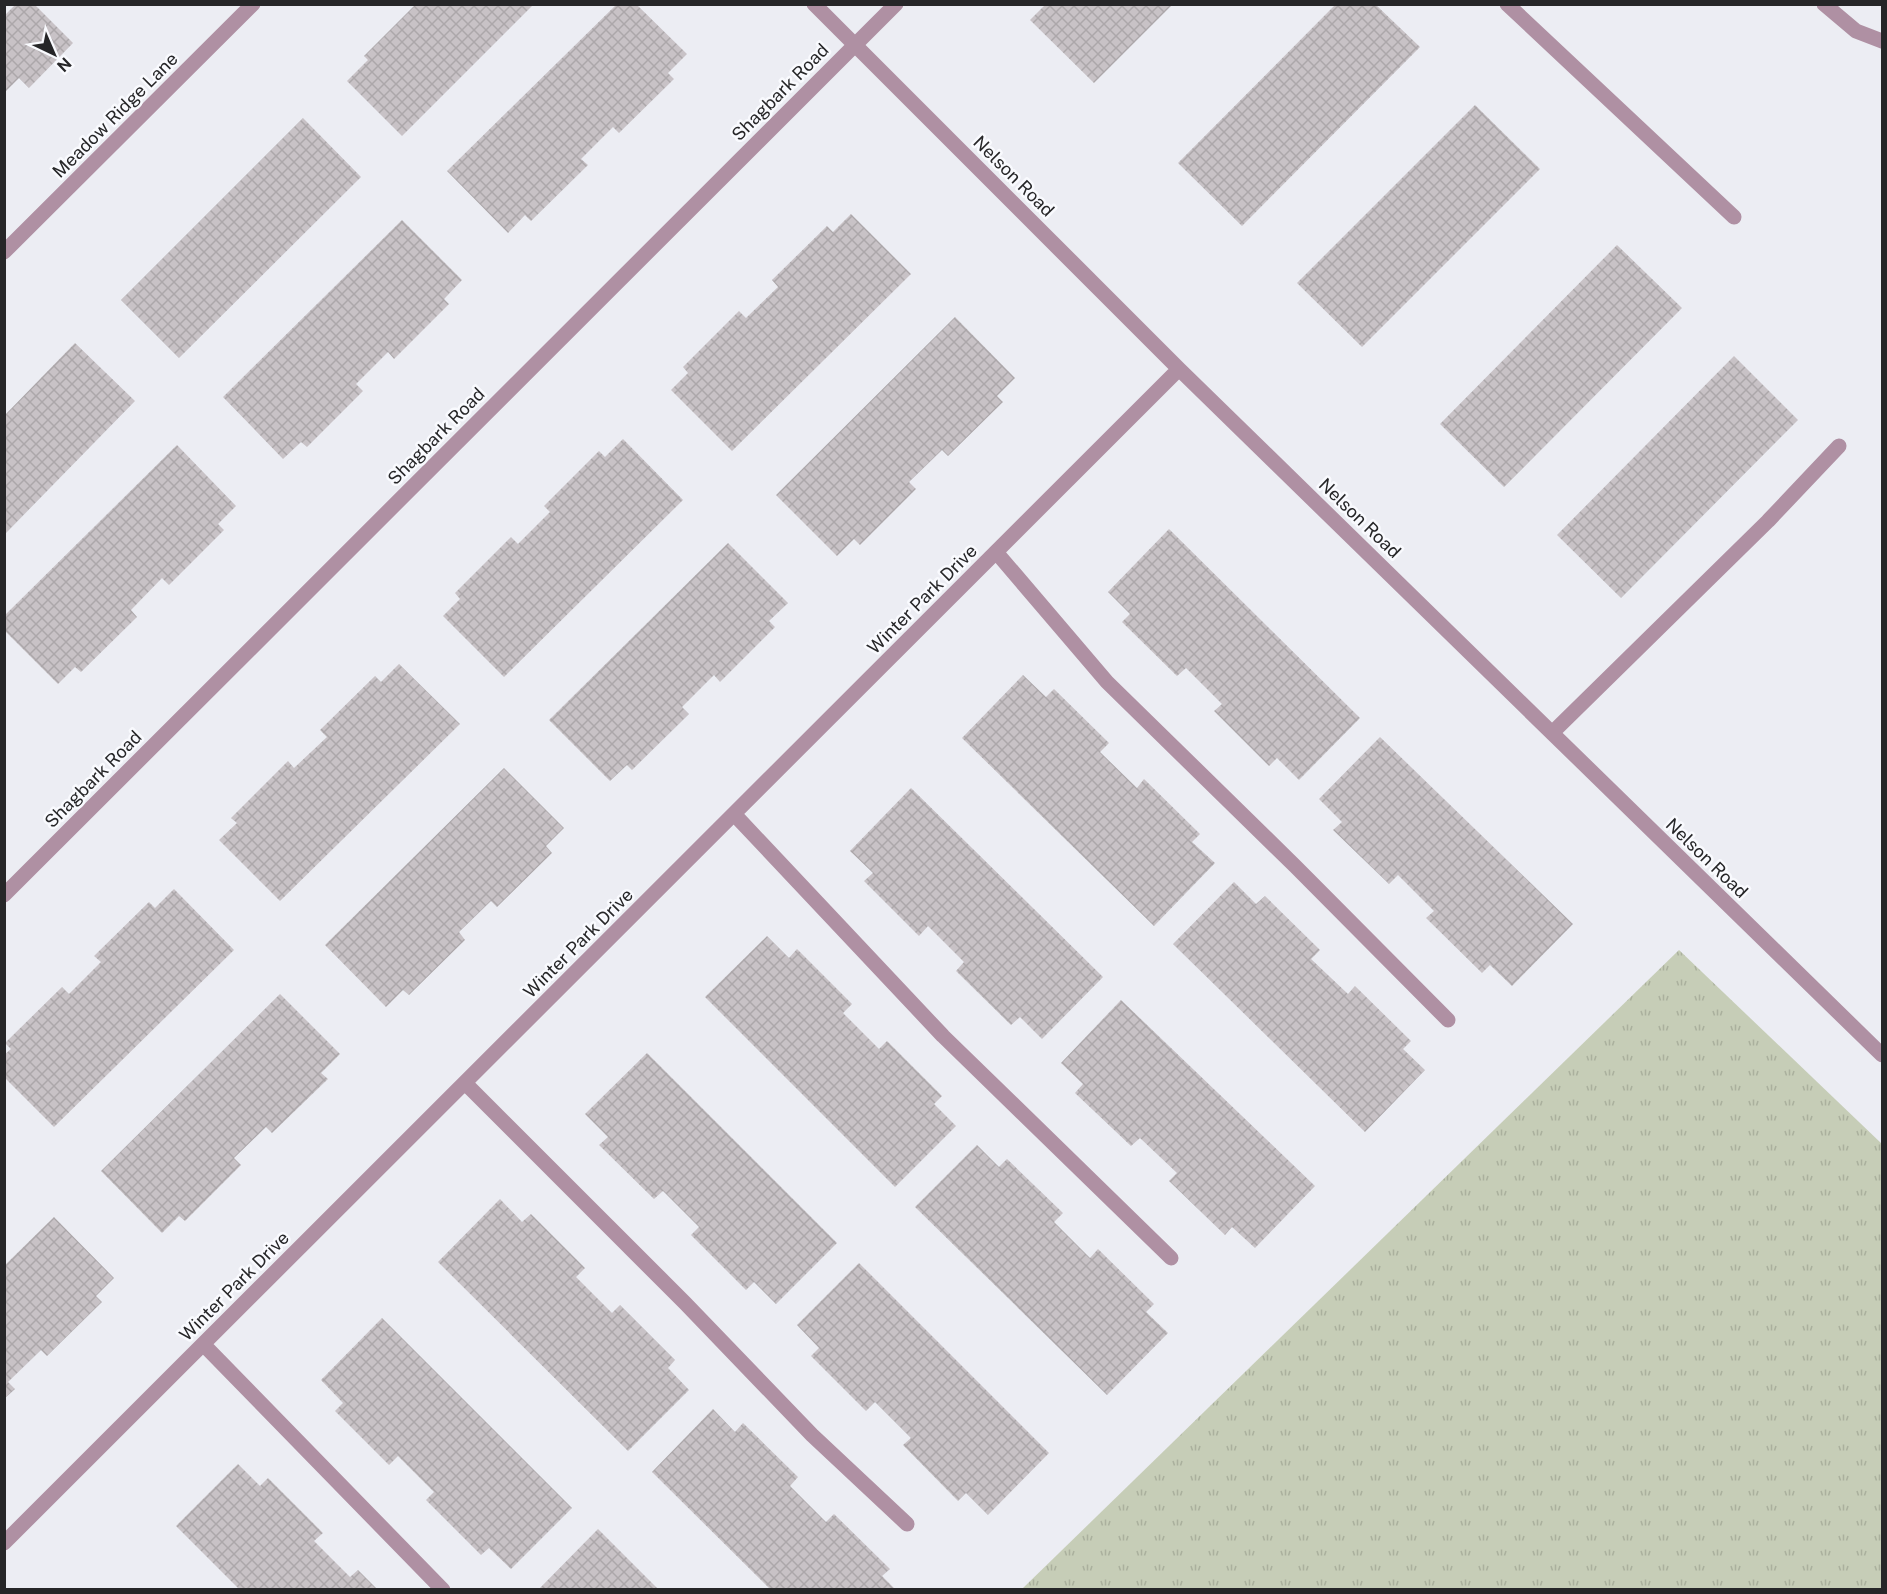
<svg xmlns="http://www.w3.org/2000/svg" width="1887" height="1594" font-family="'Public Sans',sans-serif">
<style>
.grass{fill:url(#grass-tufts)}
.building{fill:url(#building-cross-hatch)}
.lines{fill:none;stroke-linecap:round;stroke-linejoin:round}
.minor{stroke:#af90a3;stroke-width:15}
.labels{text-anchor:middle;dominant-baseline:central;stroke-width:5;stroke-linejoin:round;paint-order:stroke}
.street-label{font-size:18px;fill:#262628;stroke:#f9fafe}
</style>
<defs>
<pattern id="grass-tufts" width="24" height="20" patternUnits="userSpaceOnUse" patternTransform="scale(1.5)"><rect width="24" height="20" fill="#c6cdb7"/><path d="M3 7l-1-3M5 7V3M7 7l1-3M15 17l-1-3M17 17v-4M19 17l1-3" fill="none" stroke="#aab09d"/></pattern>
<pattern id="building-cross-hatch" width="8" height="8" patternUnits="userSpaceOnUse" patternTransform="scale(1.5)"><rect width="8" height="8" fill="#c8c2c6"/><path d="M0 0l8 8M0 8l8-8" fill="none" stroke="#aca7aa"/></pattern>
</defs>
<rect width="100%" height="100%" fill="#ecedf3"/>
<path class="grass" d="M 1679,950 L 1882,1144 L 1882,1589 L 1022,1589 Z"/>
<path class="building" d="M 16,4 L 34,4 L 73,43 L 29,88 L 19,78 L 4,93 L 4,16 Z
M 416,4 L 534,4 L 402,136 L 347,81 L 368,60 L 364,56 Z
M 1046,4 L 1173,4 L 1094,83 L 1030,20 Z
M 616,5 L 637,5 L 687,54 L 668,73 L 674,79 L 619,133 L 613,127 L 581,159 L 588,165 L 531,221 L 525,215 L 508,233 L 447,171 Z
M 1335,5 L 1376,5 L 1420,47 L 1242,226 L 1178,163 Z
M 1475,105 L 1540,169 L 1362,347 L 1297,283 Z
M 303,118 L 361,177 L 179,358 L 121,300 Z
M 851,214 L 911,274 L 732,451 L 671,390 L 688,373 L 683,367 L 739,311 L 746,318 L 778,287 L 772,280 L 827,226 L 833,232 Z
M 402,220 L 462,280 L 444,299 L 449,304 L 394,359 L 388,352 L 356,384 L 363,391 L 307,447 L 301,442 L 283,459 L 223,397 Z
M 1617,245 L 1682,308 L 1504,487 L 1440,424 Z
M 955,317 L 1015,378 L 997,396 L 1003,402 L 948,456 L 942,450 L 909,482 L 916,489 L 860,545 L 854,539 L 837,556 L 776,495 Z
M 75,343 L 135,401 L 4,535 L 4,416 Z
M 1734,356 L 1798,420 L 1621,598 L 1557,535 Z
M 623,439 L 683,500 L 504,677 L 443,616 L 460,599 L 455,593 L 511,537 L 518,544 L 550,512 L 544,506 L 599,451 L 605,457 Z
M 177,445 L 236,506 L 218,524 L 224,530 L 169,585 L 162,578 L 131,610 L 137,617 L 81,672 L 75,667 L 58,684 L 4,630 L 4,616 Z
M 1169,529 L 1360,718 L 1299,780 L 1277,758 L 1269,766 L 1214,711 L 1222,704 L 1186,668 L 1177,676 L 1122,622 L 1130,614 L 1108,592 Z
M 728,543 L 788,603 L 769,621 L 775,627 L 720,682 L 714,675 L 682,707 L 689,714 L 632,770 L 627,765 L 610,781 L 549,720 Z
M 399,664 L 460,724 L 280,901 L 219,840 L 237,823 L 231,818 L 288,761 L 294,768 L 327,737 L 320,730 L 375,676 L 381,682 Z
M 1023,675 L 1046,697 L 1054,689 L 1109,743 L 1100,752 L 1137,788 L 1144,779 L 1200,834 L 1192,842 L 1215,863 L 1154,926 L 962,738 Z
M 1380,737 L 1573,924 L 1512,986 L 1490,965 L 1482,973 L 1426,918 L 1434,911 L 1398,875 L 1389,884 L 1333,830 L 1342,822 L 1319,799 Z
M 504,768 L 564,828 L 546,846 L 552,853 L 497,907 L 491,901 L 459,932 L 465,940 L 409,995 L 403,990 L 386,1007 L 325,945 Z
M 911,788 L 1103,977 L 1042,1039 L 1020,1017 L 1011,1025 L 956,971 L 964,962 L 928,926 L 919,936 L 864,881 L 873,873 L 850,851 Z
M 1234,882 L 1256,904 L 1265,896 L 1320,950 L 1311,959 L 1348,994 L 1355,986 L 1411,1041 L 1403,1049 L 1425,1070 L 1365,1132 L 1173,944 Z
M 174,889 L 234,950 L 54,1127 L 4,1077 L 4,1055 L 11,1049 L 5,1043 L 62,987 L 69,994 L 101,962 L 94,956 L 149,902 L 155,908 Z
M 767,936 L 789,958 L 797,949 L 852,1004 L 843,1013 L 879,1049 L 887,1041 L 942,1096 L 934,1104 L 956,1126 L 895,1187 L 705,997 Z
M 280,994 L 340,1054 L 321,1073 L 328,1079 L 272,1133 L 266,1127 L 234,1158 L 241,1165 L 185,1221 L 179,1216 L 162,1233 L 101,1171 Z
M 1121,1000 L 1315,1186 L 1255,1248 L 1232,1227 L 1225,1235 L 1169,1181 L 1177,1173 L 1140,1138 L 1131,1146 L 1075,1093 L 1083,1084 L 1061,1063 Z
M 647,1053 L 837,1243 L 776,1304 L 754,1282 L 746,1290 L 691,1235 L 699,1227 L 663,1191 L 654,1199 L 599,1145 L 608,1137 L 585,1114 Z
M 977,1145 L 999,1167 L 1007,1159 L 1063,1213 L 1054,1222 L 1090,1258 L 1098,1249 L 1154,1304 L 1146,1312 L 1168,1333 L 1107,1395 L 915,1207 Z
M 500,1199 L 522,1222 L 531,1214 L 585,1268 L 576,1277 L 612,1313 L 620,1305 L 675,1360 L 668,1368 L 689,1390 L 628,1451 L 438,1262 Z
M 54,1217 L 114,1278 L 96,1296 L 102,1302 L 47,1356 L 41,1350 L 8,1382 L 15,1389 L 4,1399 L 4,1266 Z
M 859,1263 L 1049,1453 L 988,1515 L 966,1493 L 958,1501 L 903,1445 L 911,1438 L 875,1402 L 866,1411 L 811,1356 L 819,1348 L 797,1325 Z
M 382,1318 L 572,1508 L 511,1569 L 489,1548 L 481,1555 L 426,1500 L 434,1492 L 398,1456 L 389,1465 L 335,1411 L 343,1403 L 321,1380 Z
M 713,1409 L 735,1432 L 743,1423 L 798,1477 L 790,1486 L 826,1522 L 834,1514 L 890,1569 L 882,1576 L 896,1590 L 771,1590 L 652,1472 Z
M 238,1464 L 260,1486 L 268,1478 L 323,1533 L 314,1541 L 350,1577 L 358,1570 L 378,1590 L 240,1590 L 176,1526 Z
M 598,1529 L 659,1590 L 538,1590 Z"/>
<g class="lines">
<path class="minor" d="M 814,4 L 1179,369 L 1882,1055
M 1507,4 L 1734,217
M 1824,4 L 1856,31 L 1882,41
M 4,252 L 253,4
M 996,552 L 1107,682 L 1295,866 L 1448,1020
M 1552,733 L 1768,521 L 1839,446
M 734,814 L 943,1036 L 1171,1258
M 4,895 L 896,4
M 465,1083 L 685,1303 L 812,1435 L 907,1524
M 203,1344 L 443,1590
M 4,1543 L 1179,369"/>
</g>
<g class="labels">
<g class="street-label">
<text transform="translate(780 92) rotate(-45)">Shagbark Road</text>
<text transform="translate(115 115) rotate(-45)">Meadow Ridge Lane</text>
<text transform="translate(1014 176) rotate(45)">Nelson Road</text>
<text transform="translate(436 436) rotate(-45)">Shagbark Road</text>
<text transform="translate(1360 518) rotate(44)">Nelson Road</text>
<text transform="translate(922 599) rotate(-45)">Winter Park Drive</text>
<text transform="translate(93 779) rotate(-45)">Shagbark Road</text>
<text transform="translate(1707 858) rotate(44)">Nelson Road</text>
<text transform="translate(578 943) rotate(-45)">Winter Park Drive</text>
<text transform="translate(234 1286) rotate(-45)">Winter Park Drive</text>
</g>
</g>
<rect width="1887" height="1594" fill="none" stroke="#262628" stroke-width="12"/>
<g transform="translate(54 54) rotate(136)" stroke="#f9fafe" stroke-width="4.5" paint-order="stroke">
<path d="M0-4.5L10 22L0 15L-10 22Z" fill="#262628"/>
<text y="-9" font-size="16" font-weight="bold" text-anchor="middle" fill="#262628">N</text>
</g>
</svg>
